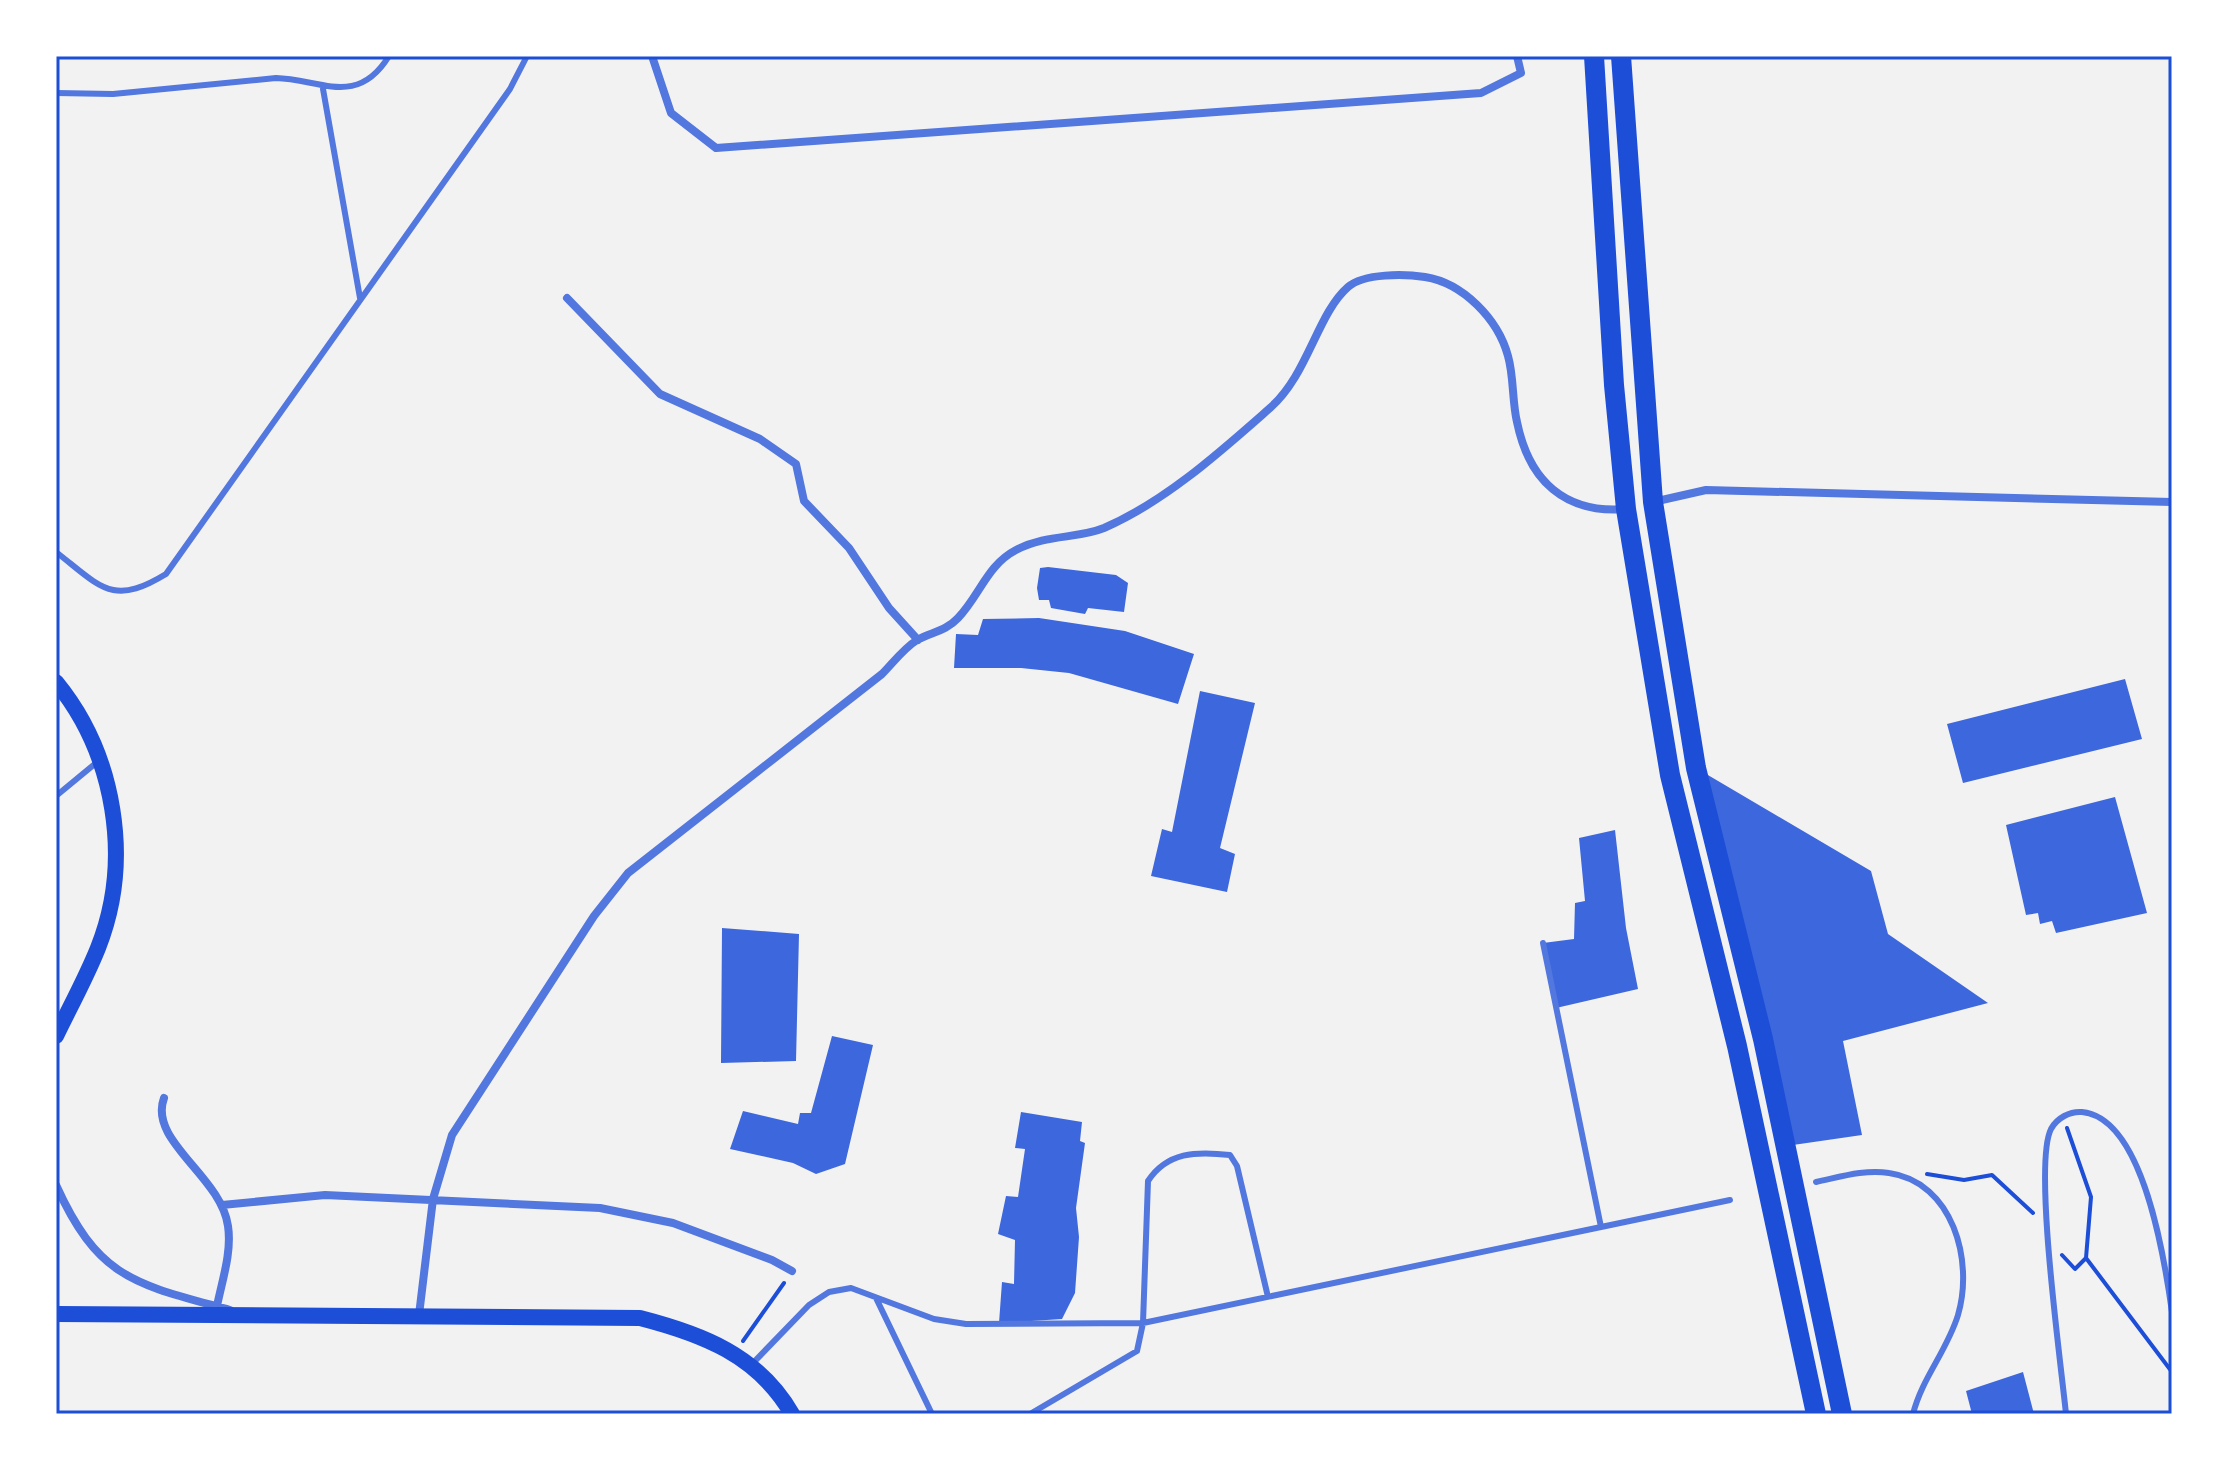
<svg xmlns="http://www.w3.org/2000/svg" width="2228" height="1470" font-family="Arial,sans-serif">
<style>
.building{fill:#3d67dc}
.lines{fill:none;stroke-linecap:round;stroke-linejoin:round}
.path{stroke:#1d4ed8;stroke-width:4}
.service{stroke:#5277de;stroke-width:6}
.minor{stroke:#5277de;stroke-width:8}
.secondary{stroke:#1d4ed8;stroke-width:16}
.primary{stroke:#1d4ed8;stroke-width:20}
.neatline{fill:none;stroke:#1d4ed8;stroke-width:3}
</style>
<rect width="100%" height="100%" fill="#f2f2f2"/>
<path class="building" d="M 1048,567 L 1116,575 L 1128,583 L 1124,612 L 1088,608 L 1085,614 L 1051,608 L 1049,600 L 1039,600 L 1037,588 L 1040,568 Z
M 1039,618 L 1125,631 L 1194,654 L 1178,704 L 1069,673 L 1021,668 L 954,668 L 956,634 L 978,635 L 983,619 Z
M 2125,679 L 2142,739 L 1963,783 L 1947,724 Z
M 1200,691 L 1255,703 L 1220,848 L 1235,854 L 1227,892 L 1151,876 L 1162,829 L 1172,832 Z
M 1696,768 L 1871,871 L 1888,934 L 1988,1003 L 1843,1041 L 1862,1135 L 1786,1146 Z
M 2115,797 L 2147,913 L 2056,933 L 2052,921 L 2040,924 L 2038,913 L 2026,915 L 2006,825 Z
M 1615,830 L 1626,928 L 1638,989 L 1556,1008 L 1543,943 L 1574,939 L 1575,903 L 1585,901 L 1579,838 Z
M 722,928 L 799,934 L 796,1061 L 721,1063 Z
M 832,1036 L 873,1045 L 845,1164 L 816,1174 L 793,1163 L 730,1149 L 743,1111 L 798,1124 L 800,1113 L 811,1113 Z
M 1021,1112 L 1082,1122 L 1080,1141 L 1085,1143 L 1076,1208 L 1079,1237 L 1075,1293 L 1062,1319 L 999,1323 L 1002,1282 L 1014,1284 L 1015,1240 L 998,1234 L 1006,1196 L 1018,1197 L 1025,1149 L 1015,1148 Z
M 2023,1372 L 2034,1414 L 1972,1414 L 1966,1391 Z"/>
<g class="lines">
<path class="path" d="M 2067,1128 L 2091,1197 L 2086,1258
M 1927,1174 L 1964,1180 L 1992,1175 L 2033,1213
M 2062,1255 L 2075,1269 L 2086,1258 L 2172,1372
M 743,1341 L 784,1283"/>
<path class="service" d="M 323,89 L 360,298
M 56,93 L 113,94 L 276,78 C 320,79 357,108 389,56
M 56,552 C 101,587 112,607 166,574 L 510,89 L 527,56
M 56,796 L 96,763
M 1543,943 L 1601,1227
M 1816,1182 C 1840,1177 1865,1169 1889,1173 C 1953,1182 1974,1261 1958,1315 C 1947,1351 1922,1378 1913,1414
M 876,1298 L 932,1414
M 752,1364 L 809,1305 L 829,1292 L 851,1288 L 934,1319 L 966,1324 L 1143,1323 L 1730,1200
M 1030,1414 L 1137,1351 L 1143,1323 L 1148,1181 C 1167,1152 1196,1151 1230,1155 L 1237,1166 L 1268,1297
M 2066,1414 C 2061,1363 2033,1164 2051,1129 C 2057,1118 2070,1111 2082,1112 C 2144,1118 2165,1262 2172,1312"/>
<path class="minor" d="M 652,56 L 671,113 L 716,148 L 1481,93 L 1521,73 L 1517,56
M 567,298 L 660,394 L 760,439 L 796,464 L 804,501 L 849,548 L 889,608 L 918,640
M 1653,502 L 1706,490 L 2172,502
M 164,1098 C 148,1141 221,1176 228,1226 C 232,1252 222,1281 217,1306
M 56,1185 C 99,1280 136,1284 230,1310
M 222,1205 L 325,1195 L 600,1208 L 673,1223 L 772,1260 L 792,1271
M 419,1315 L 433,1199 L 452,1135 L 594,916 L 628,873 L 882,674 C 893,663 903,649 917,640 C 932,632 946,631 958,618 C 980,595 987,565 1016,550 C 1047,534 1077,539 1104,528 C 1166,501 1220,452 1270,408 C 1308,375 1317,314 1348,287 C 1364,273 1405,274 1425,277 C 1463,283 1498,319 1508,356 C 1514,377 1512,401 1517,422 C 1529,481 1565,514 1626,509"/>
<path class="secondary" d="M 56,682 C 115,754 133,860 98,948 C 86,978 70,1007 56,1036
M 56,1314 L 640,1318 C 702,1334 758,1355 792,1414"/>
<path class="primary" d="M 1594,56 L 1614,385 L 1626,509 L 1670,775 L 1737,1046 L 1816,1414
M 1621,56 L 1653,502 L 1696,768 L 1763,1039 L 1842,1414"/>
</g>
<rect width="2228" height="1470" fill="none" stroke="#ffffff" stroke-width="116"/>
<rect x="58" y="58" width="2112" height="1354" class="neatline"/>
</svg>
